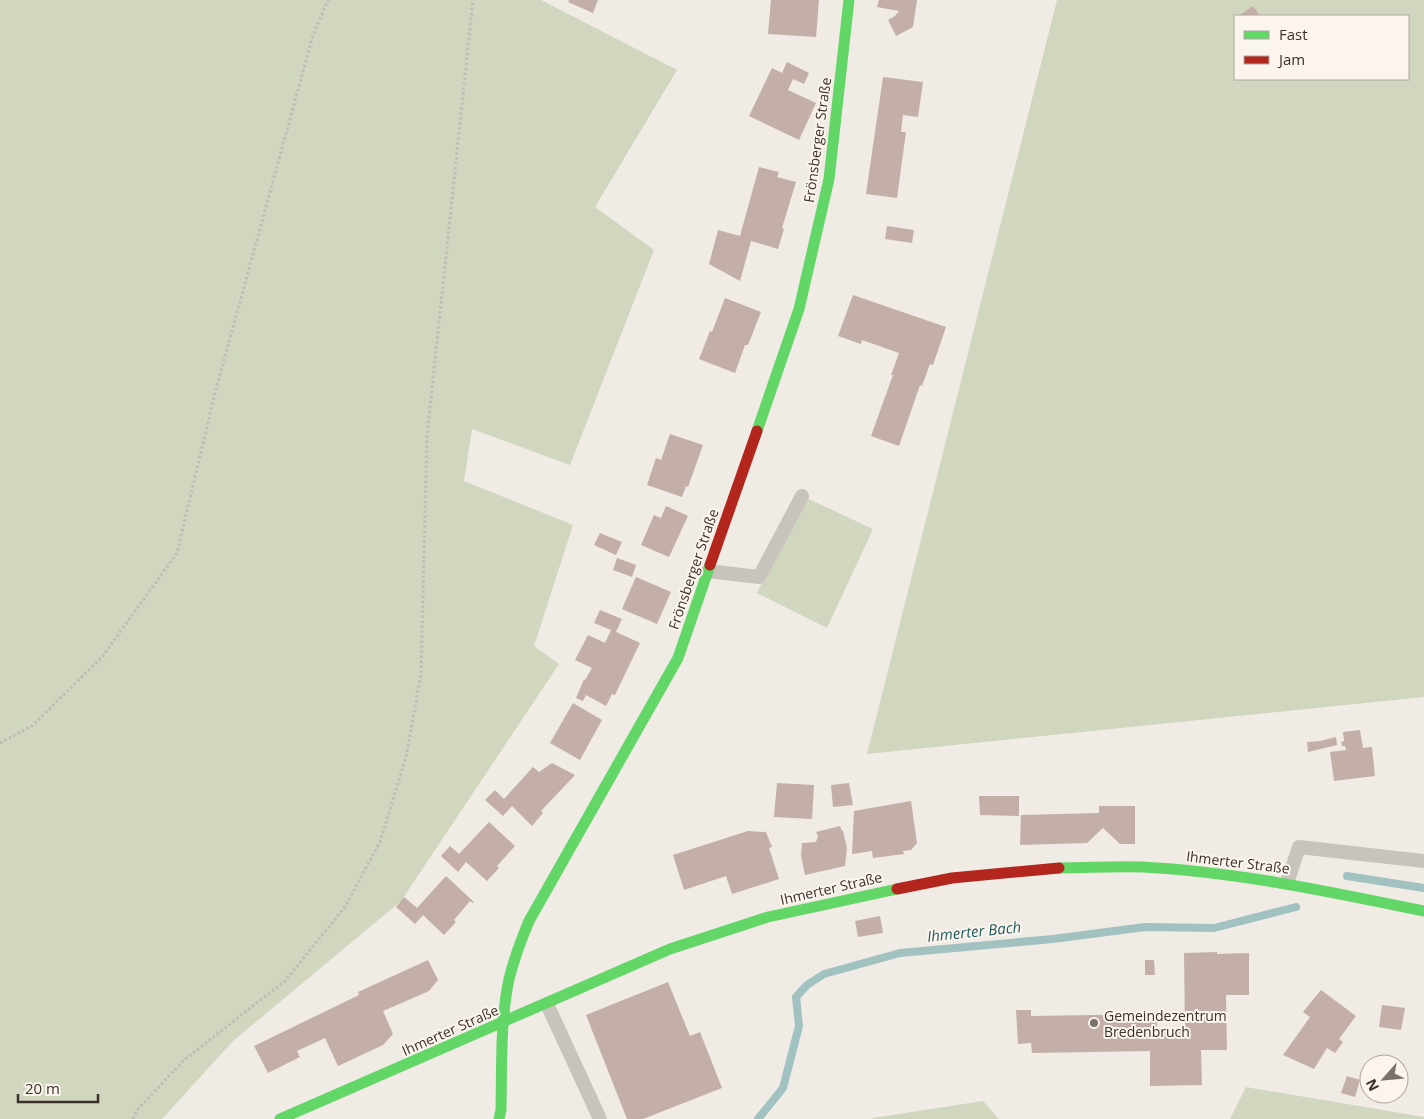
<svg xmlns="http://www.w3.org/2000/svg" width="1424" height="1119" font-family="'Open Sans',sans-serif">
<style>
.green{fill:#d1d6bf;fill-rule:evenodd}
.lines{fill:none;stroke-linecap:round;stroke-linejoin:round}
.stream{stroke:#a1c2c1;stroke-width:8}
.building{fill:#c3afa7}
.path{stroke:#c2bbb6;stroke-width:3;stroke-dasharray:2.5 2.5;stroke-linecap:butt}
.lane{stroke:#c9c3be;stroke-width:14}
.fast{stroke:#63d668;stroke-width:11}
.jam{stroke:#b3261e;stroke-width:11}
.poi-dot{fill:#7a716c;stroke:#fbf5ee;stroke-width:2}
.labels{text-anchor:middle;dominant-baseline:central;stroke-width:4;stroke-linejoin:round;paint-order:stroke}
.street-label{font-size:14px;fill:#3b302b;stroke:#fbf5ee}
.poi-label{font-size:14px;fill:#3b302b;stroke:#fbf5ee;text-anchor:start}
.water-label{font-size:15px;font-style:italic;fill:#1f5a5e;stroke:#fbf5ee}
</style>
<rect width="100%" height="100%" fill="#f0ebe5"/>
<path class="green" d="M 0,0 L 541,0 L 677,70 L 595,207 L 654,250 L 570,465 L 472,429 L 464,481 L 573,525 L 534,646 L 559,664 L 401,901 L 233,1041 L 162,1119 L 0,1119 Z
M 1057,0 L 1424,0 L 1424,697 L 867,754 ZM 1235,16 L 1408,16 L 1408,79 L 1235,79 Z
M 802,496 L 873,529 L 827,628 L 757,593 Z
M 1246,1087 L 1424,1117 L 1424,1119 L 1230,1119 Z
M 983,1101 L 999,1119 L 872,1119 L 873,1118 Z"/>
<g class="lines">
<path class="stream" d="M 1347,876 L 1424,888
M 758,1119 L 783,1088 L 799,1026 L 796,997 L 807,985 L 824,974 L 900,953 L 1053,939 L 1145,927 L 1214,928 L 1296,907"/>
</g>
<path class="building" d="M 569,0 L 598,0 L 593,13 L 568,2 Z
M 771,0 L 819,0 L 816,37 L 768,34 Z
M 879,0 L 917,0 L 913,27 L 896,36 L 888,20 L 895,16 L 899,11 L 877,7 Z
M 1253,6 L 1260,16 L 1239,16 Z
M 787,62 L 809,73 L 804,84 L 793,79 L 788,90 L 816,103 L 799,140 L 749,116 L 772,68 L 782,73 Z
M 883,77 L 923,82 L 918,117 L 903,115 L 901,132 L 906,132 L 897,198 L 866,194 Z
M 759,167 L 779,172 L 777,177 L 796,182 L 782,228 L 784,229 L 778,249 L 751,241 L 740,281 L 709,264 L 718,230 L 740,236 Z
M 887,226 L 914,230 L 912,243 L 885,239 Z
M 853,295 L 946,327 L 933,365 L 930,364 L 922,386 L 920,385 L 899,446 L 871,436 L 893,375 L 891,375 L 899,353 L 862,340 L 861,344 L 838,336 Z
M 725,298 L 761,312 L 748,345 L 745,345 L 735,373 L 699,359 L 710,331 L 712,332 Z
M 670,434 L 703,445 L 688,487 L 686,486 L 682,497 L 647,485 L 656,458 L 661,460 Z
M 666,506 L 688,516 L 669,557 L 641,545 L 654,515 L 661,518 Z
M 600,533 L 622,542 L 616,555 L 594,545 Z
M 617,558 L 636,565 L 632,577 L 613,570 Z
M 636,577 L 671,592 L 657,624 L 622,609 Z
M 600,610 L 622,619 L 616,632 L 640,643 L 615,695 L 612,694 L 606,706 L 586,695 L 583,701 L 576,698 L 584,679 L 585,680 L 592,668 L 575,660 L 588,635 L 605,643 L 611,630 L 594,623 Z
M 573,703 L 602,720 L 580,760 L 550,743 Z
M 1360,730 L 1363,748 L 1372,747 L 1375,776 L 1334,781 L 1330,752 L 1346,750 L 1345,746 L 1342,746 L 1341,742 L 1344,741 L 1343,732 Z
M 1336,737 L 1337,745 L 1308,752 L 1307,742 L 1320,741 Z
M 552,763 L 575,775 L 541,811 L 543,813 L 532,826 L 512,806 L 503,816 L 485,800 L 495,790 L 504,799 L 533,767 L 539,772 Z
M 777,783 L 814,785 L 812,819 L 774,817 Z
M 849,783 L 853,805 L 833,807 L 831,785 Z
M 979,796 L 1019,796 L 1019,816 L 980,815 Z
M 911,801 L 917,843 L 911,850 L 903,851 L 904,854 L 873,858 L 872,851 L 852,854 L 854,811 Z
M 1099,806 L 1135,806 L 1135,844 L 1120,844 L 1103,828 L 1087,843 L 1020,845 L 1021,815 L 1099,813 Z
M 489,822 L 515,846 L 497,866 L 499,868 L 487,881 L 466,862 L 458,872 L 441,856 L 450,846 L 459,854 Z
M 840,826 L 842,831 L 843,831 L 847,848 L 845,866 L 805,875 L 801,856 L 802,843 L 816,842 L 818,836 L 816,832 Z
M 748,831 L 766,832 L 772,847 L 769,848 L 779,879 L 732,894 L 726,876 L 684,890 L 673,855 Z
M 446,876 L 474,902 L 473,903 L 470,901 L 454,920 L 456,922 L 444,935 L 423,915 L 415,924 L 396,907 L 404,897 L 417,908 Z
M 880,916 L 883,933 L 858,937 L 855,921 Z
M 1217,952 L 1217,954 L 1249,953 L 1249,995 L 1226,995 L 1227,1050 L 1201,1050 L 1202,1085 L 1150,1086 L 1150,1051 L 1032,1053 L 1031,1043 L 1018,1044 L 1016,1010 L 1031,1010 L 1031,1016 L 1157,1014 L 1157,1031 L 1185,1031 L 1184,953 Z
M 428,960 L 438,980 L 429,991 L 383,1011 L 393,1034 L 383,1045 L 338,1066 L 325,1038 L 297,1051 L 300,1057 L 268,1073 L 254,1046 L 359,995 L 358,992 Z
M 1145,960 L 1154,960 L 1155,975 L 1145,975 Z
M 668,982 L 690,1036 L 700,1032 L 722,1088 L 643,1119 L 627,1119 L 586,1015 Z
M 1321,990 L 1356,1016 L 1339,1039 L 1343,1042 L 1335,1053 L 1327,1048 L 1314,1069 L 1283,1055 L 1310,1017 L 1303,1012 Z
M 1382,1005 L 1405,1008 L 1401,1030 L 1379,1027 Z
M 1347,1076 L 1360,1080 L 1355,1097 L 1341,1093 Z"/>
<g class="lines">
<path class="path" d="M 0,743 L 32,726 L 102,657 L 177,553 L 215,393 L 313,35 L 328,0
M 133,1119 L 138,1109 L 184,1060 L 285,981 L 345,907 L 380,842 L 406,757 L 421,674 L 427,436 L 473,0"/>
<path class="lane" d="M 708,571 L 759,577 L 802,496
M 1287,883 L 1299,847 L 1424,861
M 547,1004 L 600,1119"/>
<path class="fast" d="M 757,431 L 799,309 L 829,179 L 849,0
M 1059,868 C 1087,868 1115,866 1143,867 C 1238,872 1331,892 1424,911
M 280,1119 L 670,949 L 768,917 L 897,889
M 499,1119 L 501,1110 C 502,1067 500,1022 509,979 C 514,959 521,940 529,921 L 678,658 L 710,565"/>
<path class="jam" d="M 710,565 L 757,431
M 897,889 L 952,878 L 1059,868"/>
</g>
<circle class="poi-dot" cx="1094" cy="1023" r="5"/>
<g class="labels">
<g class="street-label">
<text transform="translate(817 140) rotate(-82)">Frönsberger Straße</text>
<text transform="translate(693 569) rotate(-71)">Frönsberger Straße</text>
<text transform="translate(1238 862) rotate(7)">Ihmerter Straße</text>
<text transform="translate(831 888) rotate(-13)">Ihmerter Straße</text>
<text transform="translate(450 1030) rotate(-24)">Ihmerter Straße</text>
</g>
<g class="poi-label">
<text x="1104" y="1015">Gemeindezentrum<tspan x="1104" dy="16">Bredenbruch</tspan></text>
</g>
<g class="water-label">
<text transform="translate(974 931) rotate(-6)">Ihmerter Bach</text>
</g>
</g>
<rect x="1234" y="15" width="175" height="65" fill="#fbf5ee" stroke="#aea6a0"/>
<rect x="1244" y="31" width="25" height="8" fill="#63d668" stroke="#aea6a0"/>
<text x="1279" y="40" font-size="15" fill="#3b302b">Fast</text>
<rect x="1244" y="56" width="25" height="8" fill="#b3261e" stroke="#aea6a0"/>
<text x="1279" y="65" font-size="15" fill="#3b302b">Jam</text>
<g transform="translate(1384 1079) rotate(243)"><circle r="24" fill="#fbf5ee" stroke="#aea6a0"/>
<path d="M0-4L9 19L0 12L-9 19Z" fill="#7a716c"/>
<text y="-8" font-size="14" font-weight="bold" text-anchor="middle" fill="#3b302b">N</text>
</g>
<path d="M18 1094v8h80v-8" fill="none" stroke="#3b302b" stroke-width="2.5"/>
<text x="25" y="1094" font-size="15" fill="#3b302b" stroke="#fbf5ee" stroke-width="4" paint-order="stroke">20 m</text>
</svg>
